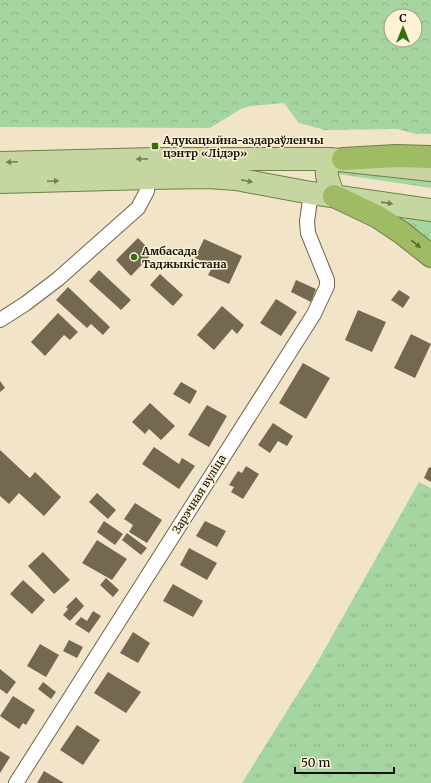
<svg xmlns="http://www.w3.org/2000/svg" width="431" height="783" font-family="Merriweather,serif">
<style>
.grass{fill:url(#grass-tufts)}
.forest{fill:url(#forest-crowns);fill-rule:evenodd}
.building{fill:#746851}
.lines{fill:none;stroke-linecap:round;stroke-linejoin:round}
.street-casing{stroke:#70644c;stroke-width:16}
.primary-casing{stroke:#6f8043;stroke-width:24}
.highway-casing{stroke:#6f8043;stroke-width:24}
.street{stroke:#fff;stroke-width:14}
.primary{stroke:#c5d6a1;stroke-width:22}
.highway{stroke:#9fbb63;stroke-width:22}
.oneway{fill:#767d5c}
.oneway2{fill:#5a6636}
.poi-dot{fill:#32710a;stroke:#fef1d6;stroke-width:1.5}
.labels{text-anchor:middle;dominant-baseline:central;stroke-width:3;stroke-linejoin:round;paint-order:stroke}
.poi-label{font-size:11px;font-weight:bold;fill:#161108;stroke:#fef1d6;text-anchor:start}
.street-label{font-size:11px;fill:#161108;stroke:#fef1d6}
</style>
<defs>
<pattern id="grass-tufts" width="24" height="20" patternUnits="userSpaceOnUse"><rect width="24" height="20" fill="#a5d5a1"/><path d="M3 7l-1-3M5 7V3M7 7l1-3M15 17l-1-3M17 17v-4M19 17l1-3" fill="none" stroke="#8db689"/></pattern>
<pattern id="forest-crowns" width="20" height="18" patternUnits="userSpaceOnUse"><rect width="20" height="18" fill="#a5d5a1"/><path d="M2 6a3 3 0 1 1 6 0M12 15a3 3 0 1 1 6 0" fill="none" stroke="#8db689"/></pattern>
</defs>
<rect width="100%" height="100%" fill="#f1e4c9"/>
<path class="grass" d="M 337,166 L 431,178 L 431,188 L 338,174 L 336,172 Z
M 381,213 L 431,221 L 431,246 Z
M 419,482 L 431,488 L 431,783 L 242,783 L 317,663 Z"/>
<path class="forest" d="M 0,0 L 431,0 L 431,134 L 416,134 L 397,129 L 325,130 L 299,123 L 284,103 L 250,106 L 241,109 L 210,128 L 0,127 ZM 391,16 L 415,16 L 415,40 L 391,40 Z"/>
<path class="building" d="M 138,238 L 153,253 L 131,276 L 116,260 Z
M 204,239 L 242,256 L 229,284 L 208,275 L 213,266 L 195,258 Z
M 99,270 L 131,300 L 121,310 L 89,281 Z
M 160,274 L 183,295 L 173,306 L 150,285 Z
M 296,280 L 316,289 L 311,302 L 291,292 Z
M 68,287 L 110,327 L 103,335 L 91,324 L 87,328 L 56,300 Z
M 399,290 L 410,297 L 403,308 L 391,300 Z
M 276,299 L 297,312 L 281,336 L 260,323 Z
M 222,306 L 244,325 L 237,334 L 232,329 L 214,350 L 197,335 Z
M 358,310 L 386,322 L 372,352 L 345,340 Z
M 58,313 L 78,332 L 70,340 L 64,335 L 45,356 L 31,342 Z
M 411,334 L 431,344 L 415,378 L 394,368 Z
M 303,363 L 330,378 L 306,419 L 279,403 Z
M 0,381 L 5,388 L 0,392 Z
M 181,382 L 197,391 L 190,404 L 173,394 Z
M 150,403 L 175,426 L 161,440 L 149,429 L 145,434 L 132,422 Z
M 207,405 L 227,416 L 209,447 L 188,435 Z
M 273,423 L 293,436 L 287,446 L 278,441 L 270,453 L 258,445 Z
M 154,447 L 179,464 L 182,458 L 195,466 L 179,489 L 142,464 Z
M 0,450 L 30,478 L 35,472 L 61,497 L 44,516 L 19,493 L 9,504 L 0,496 Z
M 246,466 L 259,474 L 243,499 L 231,492 L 234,487 L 229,485 L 238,471 L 242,473 Z
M 429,467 L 431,468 L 431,482 L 424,478 Z
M 97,493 L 116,510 L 108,519 L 89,502 Z
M 135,503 L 162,520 L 147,543 L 129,532 L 133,525 L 124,519 Z
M 104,521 L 123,534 L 115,545 L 97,532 Z
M 205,521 L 226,531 L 217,547 L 196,536 Z
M 127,533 L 147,548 L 141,555 L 122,540 Z
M 97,540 L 127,559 L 112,580 L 82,563 Z
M 189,548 L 217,563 L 207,580 L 180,565 Z
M 43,552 L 70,580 L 54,594 L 28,566 Z
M 106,578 L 119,590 L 113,597 L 100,585 Z
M 23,580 L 45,600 L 32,614 L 10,594 Z
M 173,584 L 203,601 L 193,617 L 163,601 Z
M 76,597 L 84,606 L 70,621 L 63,615 L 68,609 L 66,607 Z
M 93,611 L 101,616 L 89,633 L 75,624 L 81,617 L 87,621 Z
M 133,632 L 150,643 L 138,663 L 120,653 Z
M 69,640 L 83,647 L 77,658 L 63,651 Z
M 40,644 L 59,655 L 46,677 L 27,666 Z
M 0,669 L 16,682 L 7,694 L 0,689 Z
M 108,672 L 141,692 L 126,713 L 94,693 Z
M 43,682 L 56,692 L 51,699 L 38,689 Z
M 13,696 L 35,710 L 26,725 L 23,723 L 19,729 L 0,716 Z
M 77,725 L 100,740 L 83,765 L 60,750 Z
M 0,751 L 10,757 L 0,773 Z
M 44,771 L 64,783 L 37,783 Z"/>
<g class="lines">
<defs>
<path id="street" d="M 0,320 L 25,304 L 58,279 L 138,208 L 147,191 L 148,178
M 16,783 L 314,314 L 327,286 L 327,280 L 308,233 L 307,221 L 311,193"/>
<path id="primary" d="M 330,159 C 323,172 329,183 334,196
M 0,163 L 153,159 L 330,159 L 431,170
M 0,182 L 148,178 L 208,177 L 236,179 L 311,193 L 431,210"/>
<path id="highway" d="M 343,159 L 396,156 L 431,157
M 334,196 L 378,217 L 402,233 L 431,256"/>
</defs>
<use href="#street" class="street-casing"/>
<use href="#primary" class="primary-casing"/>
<use href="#highway" class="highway-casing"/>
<use href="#street" class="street"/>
<use href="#primary" class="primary"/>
<use href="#highway" class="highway"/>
</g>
<defs><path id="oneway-solid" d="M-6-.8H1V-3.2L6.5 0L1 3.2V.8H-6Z"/></defs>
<g class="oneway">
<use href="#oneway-solid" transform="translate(142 159) rotate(179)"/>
<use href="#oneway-solid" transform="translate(12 162) rotate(177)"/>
<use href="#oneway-solid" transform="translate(53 181) rotate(-2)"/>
<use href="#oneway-solid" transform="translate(247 181) rotate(11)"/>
<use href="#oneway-solid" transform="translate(387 203) rotate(8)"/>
</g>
<use class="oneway2" href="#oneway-solid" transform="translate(416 244) rotate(39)"/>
<g class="poi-dot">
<rect x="151" y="142" width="8" height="8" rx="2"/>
<circle cx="134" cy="257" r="4"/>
</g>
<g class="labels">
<g class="poi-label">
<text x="163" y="140">Адукацыйна-аздараўленчы<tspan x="163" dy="13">цэнтр «Лідэр»</tspan></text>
<text x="142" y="251">Амбасада<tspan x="142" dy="13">Таджыкістана</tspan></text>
</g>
<g class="street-label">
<text transform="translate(199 494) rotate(-58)">Зарэчная вуліца</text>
</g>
</g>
<g transform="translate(403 28)"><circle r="19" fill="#fef1d6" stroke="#a19784"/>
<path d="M0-3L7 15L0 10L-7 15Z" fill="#32710a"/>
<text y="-6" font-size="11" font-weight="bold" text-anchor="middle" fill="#161108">С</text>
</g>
<path d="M295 767v6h99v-6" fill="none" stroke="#161108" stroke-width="2"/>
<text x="301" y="767" font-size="12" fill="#161108" stroke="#fef1d6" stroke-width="3" paint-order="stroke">50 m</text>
</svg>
